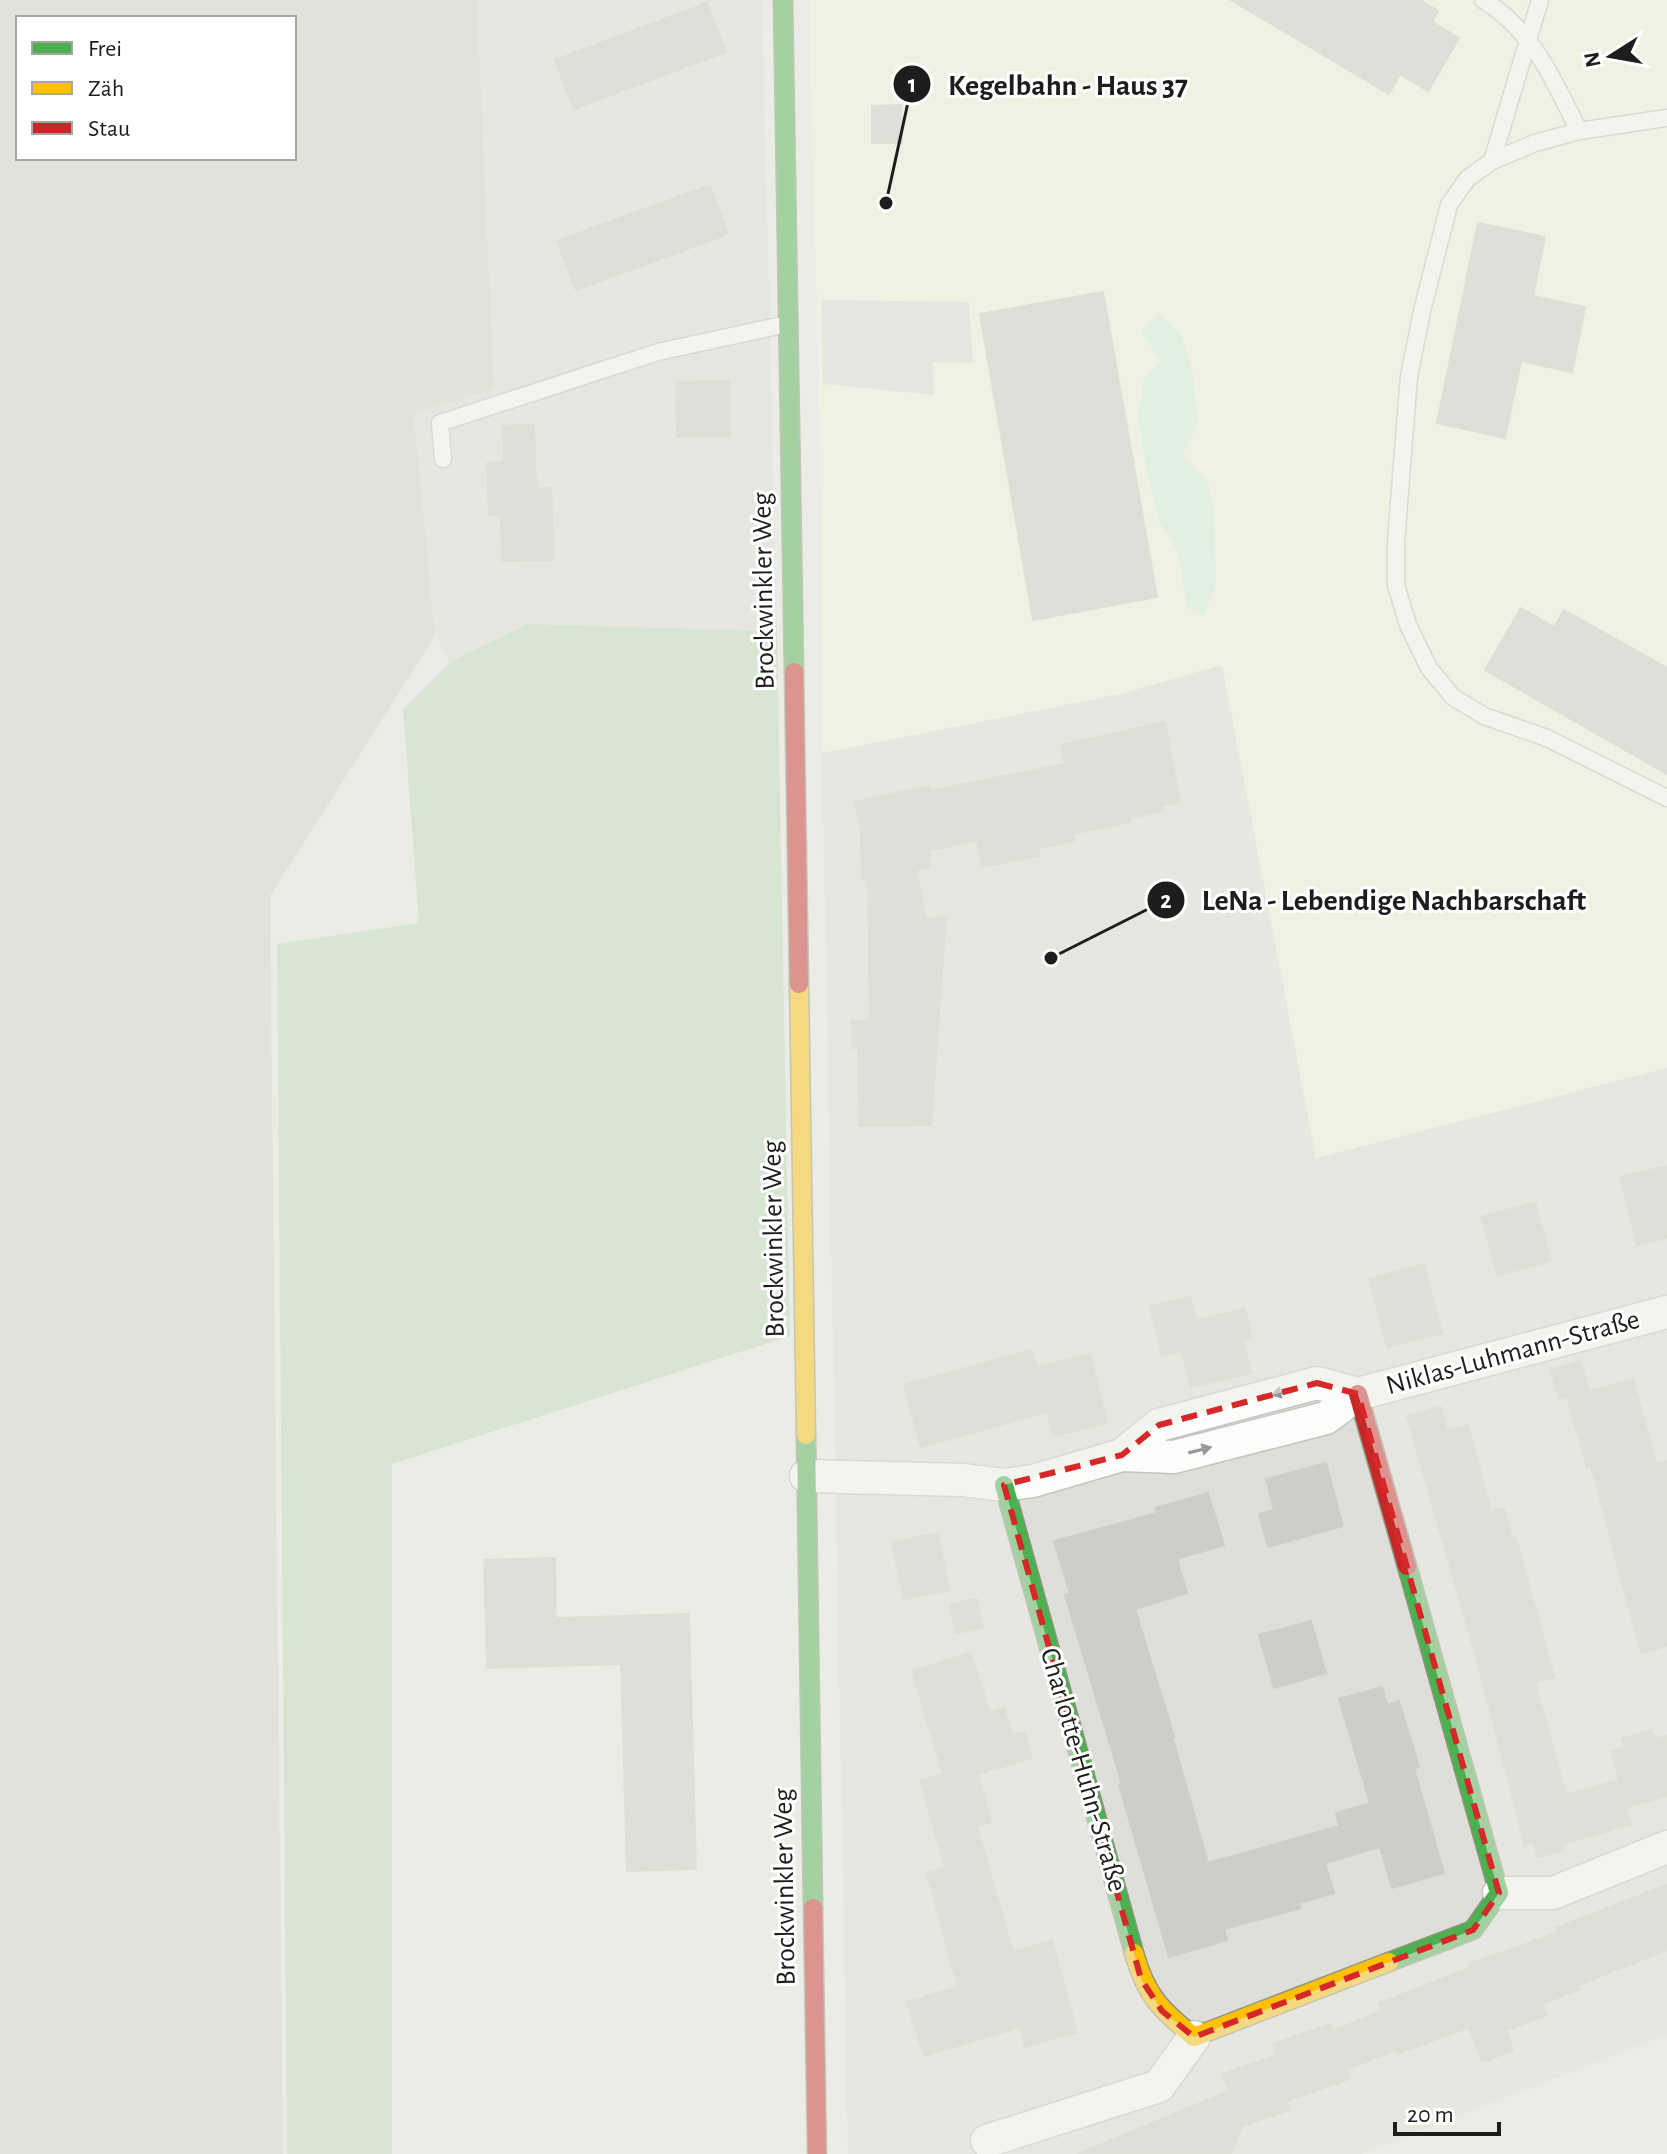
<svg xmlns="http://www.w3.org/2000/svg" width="1667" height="2154" font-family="'Alegreya Sans',sans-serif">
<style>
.residential{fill:#dfdedb}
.education{fill:#f1f6e0}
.construction{fill:#d2d5c7;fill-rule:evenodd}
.forest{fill:#bddcba}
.park{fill:#d3f4dc}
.parking{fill:#dededc}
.building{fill:#cecec9;stroke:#cfcec7;stroke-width:2}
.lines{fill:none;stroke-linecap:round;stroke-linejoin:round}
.lane-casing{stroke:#c4c4c2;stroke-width:19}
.street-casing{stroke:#c4c4c2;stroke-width:35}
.fast-casing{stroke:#8e977e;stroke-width:21}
.slow-casing{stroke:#8e977e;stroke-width:21}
.jam-casing{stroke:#8e977e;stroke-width:21}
.lane{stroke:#fcfcfb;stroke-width:16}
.street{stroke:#fcfcfb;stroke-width:32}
.fast{stroke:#4caf50;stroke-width:18}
.slow{stroke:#ffc107;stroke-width:18}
.jam{stroke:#c62828;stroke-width:18}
.oneway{fill:#989897}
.marked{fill:none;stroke:#d62828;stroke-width:6;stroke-dasharray:16 10;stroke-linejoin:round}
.labels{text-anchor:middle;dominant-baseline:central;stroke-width:6;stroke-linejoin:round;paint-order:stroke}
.street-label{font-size:28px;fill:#1d1d1d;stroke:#fff}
.leader{fill:none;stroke:#1d1d1d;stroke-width:3}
.callout-dot{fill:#1d1d1d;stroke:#fff;stroke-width:3}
.mark-label{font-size:24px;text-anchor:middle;font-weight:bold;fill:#fff}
.callout-label{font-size:30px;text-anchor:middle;font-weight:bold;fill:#1d1d1d;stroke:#fff;stroke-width:6;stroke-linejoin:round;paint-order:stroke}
</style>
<rect width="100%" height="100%" fill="#ecece6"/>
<path class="residential" d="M 477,0 L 762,0 L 777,631 L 528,624 L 450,662 L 435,636 L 414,414 L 494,387 Z
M 1223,665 L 1316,1158 L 1667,1068 L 1667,2035 L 1361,2154 L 848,2154 L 822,753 L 1120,694 Z"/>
<path class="education" d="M 809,0 L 1667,0 L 1667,1068 L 1316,1158 L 1222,665 L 1120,694 L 822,753 L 821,487 Z"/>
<path class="construction" d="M 0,0 L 477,0 L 494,388 L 414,414 L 435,636 L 270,896 L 283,2154 L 0,2154 ZM 18,18 L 294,18 L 294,158 L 18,158 Z"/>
<path class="forest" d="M 528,624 L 777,631 L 790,1336 L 392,1464 L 392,2154 L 287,2154 L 277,944 L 419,923 L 403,709 L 450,662 Z"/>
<path class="park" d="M 1158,314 L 1181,335 L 1192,369 L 1198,421 L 1183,455 L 1208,482 L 1214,510 L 1216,585 L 1204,615 L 1187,607 L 1178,553 L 1158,518 L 1147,473 L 1138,417 L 1145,377 L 1161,361 L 1141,332 Z"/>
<path class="parking" d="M 821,300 L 969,302 L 973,363 L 933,362 L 934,395 L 823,384 Z"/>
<path class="building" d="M 1231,0 L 1420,0 L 1438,11 L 1432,22 L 1459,38 L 1428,91 L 1400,74 L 1389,94 Z
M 707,3 L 726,52 L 574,109 L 555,60 Z
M 901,105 L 902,143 L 872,143 L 872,106 Z
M 710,185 L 728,234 L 576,290 L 557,241 Z
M 1478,223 L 1545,237 L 1533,296 L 1585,307 L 1572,372 L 1521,361 L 1505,438 L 1437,423 Z
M 1103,292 L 1157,597 L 1033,620 L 980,314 Z
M 730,381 L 730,436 L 677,437 L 676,382 Z
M 534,425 L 536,489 L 551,488 L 554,560 L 502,561 L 501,515 L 489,515 L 487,463 L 504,462 L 503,426 Z
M 1521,608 L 1554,627 L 1564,610 L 1667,668 L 1667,774 L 1485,670 Z
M 1165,722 L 1180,802 L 1162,806 L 1163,811 L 1129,818 L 1130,822 L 1072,834 L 1074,841 L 1038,848 L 1039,856 L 982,867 L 977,841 L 930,850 L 930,867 L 916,870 L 926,919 L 946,917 L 931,1125 L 859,1126 L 858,1048 L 852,1048 L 852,1021 L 870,1021 L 868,879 L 862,880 L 861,831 L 855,802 L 928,786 L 929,791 L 1065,764 L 1061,745 Z
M 1667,1166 L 1667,1238 L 1637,1245 L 1620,1177 Z
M 1535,1202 L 1551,1261 L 1498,1275 L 1481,1217 Z
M 1424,1264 L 1442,1333 L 1387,1347 L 1369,1279 Z
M 1190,1297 L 1196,1320 L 1245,1309 L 1252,1339 L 1243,1341 L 1251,1373 L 1191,1387 L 1182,1351 L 1162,1356 L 1150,1306 Z
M 1032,1350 L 1037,1367 L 1090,1354 L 1107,1423 L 1053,1436 L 1047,1412 L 921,1447 L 904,1385 Z
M 1581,1361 L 1589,1391 L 1633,1379 L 1656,1464 L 1667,1461 L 1667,1646 L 1641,1653 L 1591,1465 L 1587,1467 L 1567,1397 L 1559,1399 L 1551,1370 Z
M 1441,1407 L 1447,1431 L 1468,1425 L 1491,1511 L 1504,1508 L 1512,1539 L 1516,1538 L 1554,1677 L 1535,1682 L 1566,1795 L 1619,1780 L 1611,1752 L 1624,1748 L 1621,1739 L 1652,1730 L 1655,1739 L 1667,1736 L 1667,1796 L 1626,1807 L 1631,1824 L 1563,1844 L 1564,1850 L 1538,1857 L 1534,1842 L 1525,1845 L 1477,1660 L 1407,1416 Z
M 1326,1463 L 1343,1526 L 1268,1547 L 1259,1514 L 1274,1510 L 1266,1479 Z
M 1208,1493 L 1224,1545 L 1177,1559 L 1187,1593 L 1135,1609 L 1174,1736 L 1172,1736 L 1208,1863 L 1339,1826 L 1336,1813 L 1370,1803 L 1339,1699 L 1382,1687 L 1387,1705 L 1399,1701 L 1419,1767 L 1414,1768 L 1444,1873 L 1392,1888 L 1380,1847 L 1325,1863 L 1334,1893 L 1299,1903 L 1301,1908 L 1224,1929 L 1227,1940 L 1169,1957 L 1119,1785 L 1122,1784 L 1065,1595 L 1070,1594 L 1054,1541 L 1157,1513 L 1155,1508 Z
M 938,1533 L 949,1590 L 904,1599 L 892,1542 Z
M 555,1558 L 556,1618 L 689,1614 L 696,1869 L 627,1871 L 621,1664 L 487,1668 L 484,1560 Z
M 977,1599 L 983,1628 L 956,1633 L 950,1604 Z
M 1311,1621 L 1326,1673 L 1274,1688 L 1259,1635 Z
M 971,1653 L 990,1713 L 1004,1708 L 1012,1735 L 1025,1732 L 1032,1758 L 978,1774 L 991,1822 L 977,1826 L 1013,1952 L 1052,1941 L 1077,2032 L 1025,2047 L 1020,2027 L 924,2056 L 907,2002 L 958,1987 L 927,1873 L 945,1868 L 920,1780 L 943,1774 L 912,1671 Z
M 1667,1885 L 1667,1950 L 1578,1985 L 1580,1989 L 1542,2004 L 1546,2016 L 1506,2030 L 1513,2051 L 1482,2062 L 1469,2027 L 1398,2054 L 1397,2050 L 1346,2069 L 1349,2079 L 1286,2101 L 1289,2110 L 1242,2126 L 1231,2154 L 1078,2154 L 1229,2091 L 1223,2074 L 1277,2055 L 1273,2044 L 1330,2024 L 1332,2031 L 1382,2011 L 1379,2003 L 1470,1968 L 1469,1964 L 1557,1933 L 1556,1928 Z"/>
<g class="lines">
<defs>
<path id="lane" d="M 1483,0 C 1533,30 1554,81 1579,131 L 1667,118
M 1540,0 L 1492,161 L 1467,179 L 1449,205 L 1422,311 L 1409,376 L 1396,541 L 1396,585 L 1408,625 L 1429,668 L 1453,697 L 1484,716 L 1547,738 L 1667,798
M 1492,161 L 1535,143 L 1579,131
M 443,459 L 440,423 L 658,352 L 787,324"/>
<path id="street" d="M 1122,1455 L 1159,1425 L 1317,1383 L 1358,1394
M 806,1476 L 963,1480 L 1004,1485 L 1033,1481 L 1122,1455 L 1174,1457 L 1326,1418 L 1358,1394 L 1667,1312
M 1499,1893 L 1553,1893 L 1667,1847
M 987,2141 L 1159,2086 L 1194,2037"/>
<path id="fast" d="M 783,0 L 794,672
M 806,1435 L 813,1908
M 1004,1485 L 1134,1953
M 1389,1962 L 1473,1930 L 1499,1893 L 1407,1566"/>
<path id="slow" d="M 799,984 L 806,1435
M 1134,1953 C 1146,1996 1161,2010 1194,2037 L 1389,1962"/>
<path id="jam" d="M 794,672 L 799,984
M 1358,1394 L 1407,1566
M 813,1908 L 817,2154"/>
</defs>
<use href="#lane" class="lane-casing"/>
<use href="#street" class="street-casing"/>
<use href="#fast" class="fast-casing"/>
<use href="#slow" class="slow-casing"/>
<use href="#jam" class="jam-casing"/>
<use href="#lane" class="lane"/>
<use href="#street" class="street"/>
<use href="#fast" class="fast"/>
<use href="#slow" class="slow"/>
<use href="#jam" class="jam"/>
</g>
<defs><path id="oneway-solid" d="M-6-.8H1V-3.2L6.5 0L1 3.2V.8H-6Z" transform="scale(2)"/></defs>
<g class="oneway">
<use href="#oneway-solid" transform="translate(1283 1392) rotate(165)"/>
<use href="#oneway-solid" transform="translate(1200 1450) rotate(-14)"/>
</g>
<path d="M0 0H1667V2154H0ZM 1317,1383 L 1358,1394 L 1499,1893 L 1473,1930 L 1194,2037 L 1162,2011 L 1141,1979 L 1004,1485 L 1122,1455 L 1159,1425 Z" fill="#ecece6" fill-opacity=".55" fill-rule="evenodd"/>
<path class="marked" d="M 1317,1383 L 1358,1394 L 1499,1893 L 1473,1930 L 1194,2037 L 1162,2011 L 1141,1979 L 1004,1485 L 1122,1455 L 1159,1425 Z"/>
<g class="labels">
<g class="street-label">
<text transform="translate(764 591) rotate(-91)">Brockwinkler Weg</text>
<text transform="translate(774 1239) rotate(-91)">Brockwinkler Weg</text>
<text transform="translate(1513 1353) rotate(-15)">Niklas-Luhmann-Straße</text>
<text transform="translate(1083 1770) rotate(74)">Charlotte-Huhn-Straße</text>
<text transform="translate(785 1887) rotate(-91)">Brockwinkler Weg</text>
</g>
</g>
<path class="leader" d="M886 203L912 84M1051 958L1166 900"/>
<g class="callout-dot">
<circle cx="886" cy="203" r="8"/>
<circle cx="1051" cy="958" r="8"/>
<circle cx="912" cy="84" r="20"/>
<circle cx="1166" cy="900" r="20"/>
</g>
<g class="mark-label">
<text x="912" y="92">1</text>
<text x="1166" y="908">2</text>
</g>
<g class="callout-label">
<text x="1068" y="95">Kegelbahn - Haus 37</text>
<text x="1394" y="910">LeNa - Lebendige Nachbarschaft</text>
</g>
<rect x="16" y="16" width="280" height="144" fill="#ffffff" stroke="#a5a5a5" stroke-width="2"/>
<rect x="32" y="42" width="40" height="12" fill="#4caf50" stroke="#a5a5a5" stroke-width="2"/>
<text x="88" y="56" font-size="24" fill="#1d1d1d">Frei</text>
<rect x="32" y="82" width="40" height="12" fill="#ffc107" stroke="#a5a5a5" stroke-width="2"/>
<text x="88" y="96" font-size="24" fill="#1d1d1d">Zäh</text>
<rect x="32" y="122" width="40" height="12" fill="#c62828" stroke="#a5a5a5" stroke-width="2"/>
<text x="88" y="136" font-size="24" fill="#1d1d1d">Stau</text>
<g transform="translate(1611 56) rotate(259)" stroke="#ffffff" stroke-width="6" paint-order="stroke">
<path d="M0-6L14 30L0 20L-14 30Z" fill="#1d1d1d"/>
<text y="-12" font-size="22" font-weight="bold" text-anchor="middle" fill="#1d1d1d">N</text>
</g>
<path d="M1395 2122v12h104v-12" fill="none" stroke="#1d1d1d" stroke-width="4"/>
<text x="1407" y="2122" font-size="24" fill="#1d1d1d" stroke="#ffffff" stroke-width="6" paint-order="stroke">20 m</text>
</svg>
